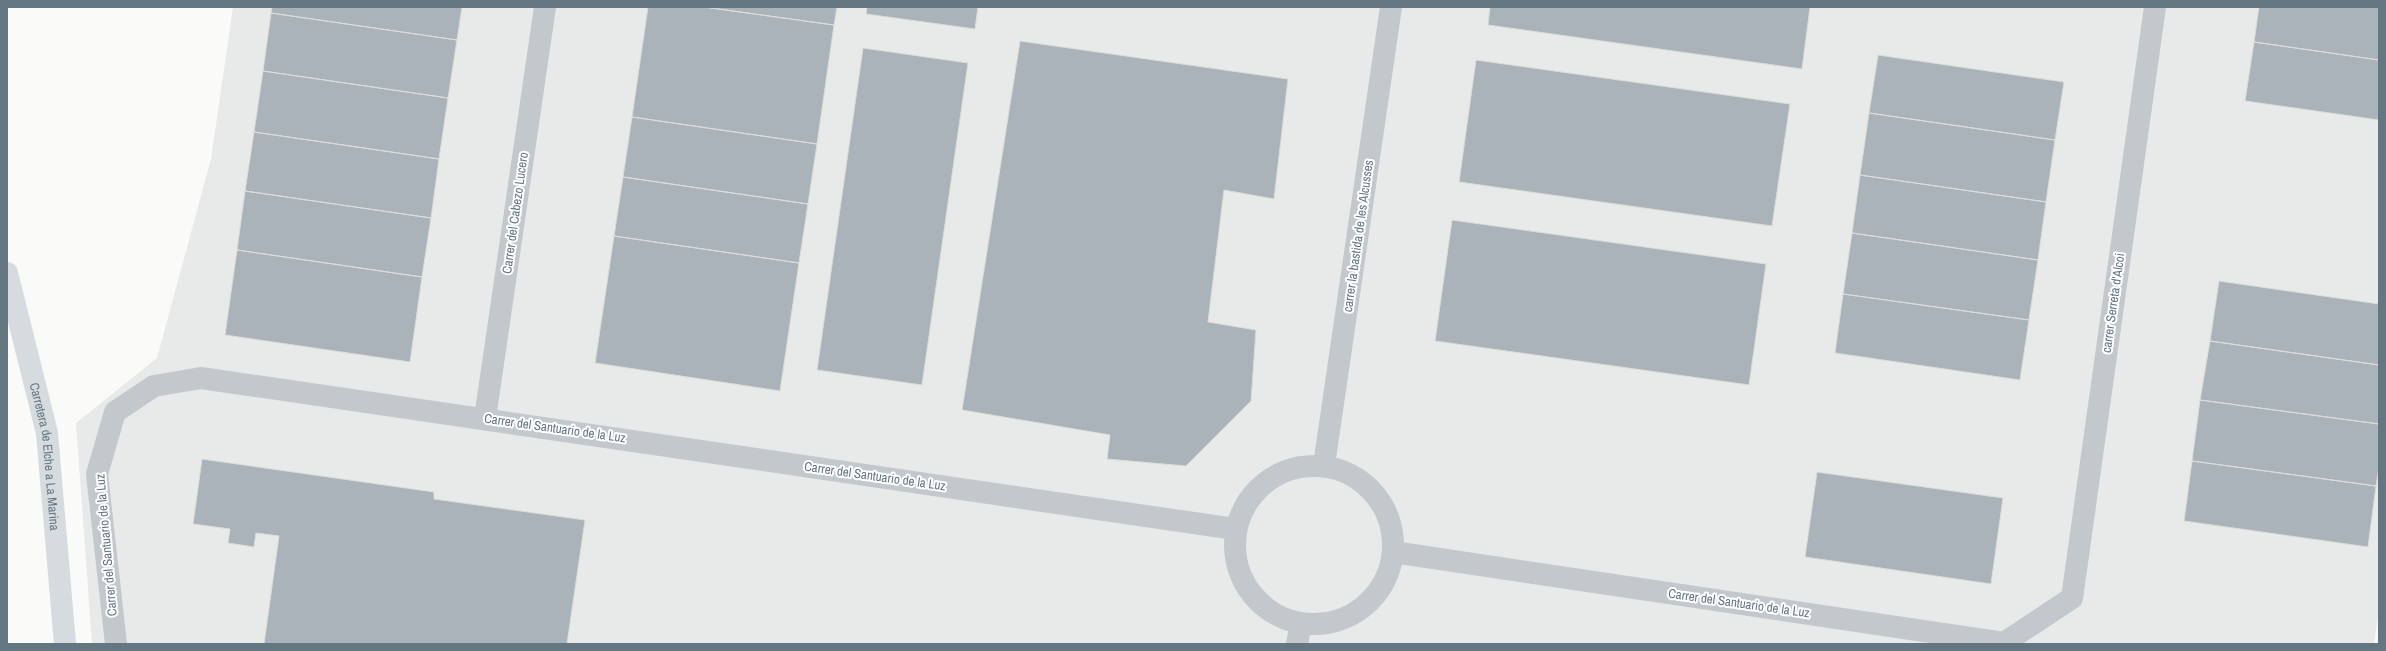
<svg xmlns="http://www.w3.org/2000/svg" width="2386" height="651" font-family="'Archivo Narrow',sans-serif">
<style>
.built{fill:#e8e9e9}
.building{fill:#aab3b9;stroke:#dcdcda}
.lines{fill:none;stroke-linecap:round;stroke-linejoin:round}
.minor{stroke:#c3c8cc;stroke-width:22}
.secondary{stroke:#d6dbdf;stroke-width:22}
.labels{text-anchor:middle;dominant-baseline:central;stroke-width:4;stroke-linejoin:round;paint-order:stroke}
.street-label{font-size:13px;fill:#657683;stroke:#fff}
</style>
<rect width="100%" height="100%" fill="#fafaf8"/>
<path class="built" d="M 233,7 L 2379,7 L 2379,609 L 2374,644 L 92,644 L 76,423 L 157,358 L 211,159 Z"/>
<path class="building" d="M 272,7 L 462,7 L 457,40 L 271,13 Z
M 648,7 L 704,7 L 834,25 L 817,144 L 632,117 Z
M 704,7 L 837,7 L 834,25 Z
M 867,7 L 978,7 L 975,29 L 866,14 Z
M 1490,7 L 1810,7 L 1802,69 L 1488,25 Z
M 2259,7 L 2379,7 L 2379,60 L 2254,42 Z
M 271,13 L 457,40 L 448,98 L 263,71 Z
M 1020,41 L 1288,79 L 1274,199 L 1224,190 L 1208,322 L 1256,330 L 1251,401 L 1186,466 L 1107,459 L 1110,435 L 962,410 Z
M 2254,42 L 2379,60 L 2379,120 L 2245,101 Z
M 863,48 L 968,63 L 922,385 L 817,370 Z
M 1878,55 L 2064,82 L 2055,140 L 1869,113 Z
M 1476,60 L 1790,104 L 1772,226 L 1459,182 Z
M 263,71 L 448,98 L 439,159 L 254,132 Z
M 1869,113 L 2055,140 L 2046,202 L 1860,175 Z
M 632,117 L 817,144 L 808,204 L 623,177 Z
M 254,132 L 439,159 L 431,218 L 245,191 Z
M 1860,175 L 2046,202 L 2038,260 L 1852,233 Z
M 623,177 L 808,204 L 799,263 L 614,236 Z
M 245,191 L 431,218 L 422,277 L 237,250 Z
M 1452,220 L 1766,264 L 1749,385 L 1435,341 Z
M 1852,233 L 2038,260 L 2029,320 L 1843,294 Z
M 614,236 L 799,263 L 780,391 L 595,363 Z
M 237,250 L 422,277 L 410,362 L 225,335 Z
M 2219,281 L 2379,304 L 2379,365 L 2210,341 Z
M 1843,294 L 2029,320 L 2020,380 L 1835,353 Z
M 2210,341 L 2379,365 L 2379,424 L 2200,400 Z
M 2200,400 L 2379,424 L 2379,467 L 2376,486 L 2192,461 Z
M 202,459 L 434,492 L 434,499 L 585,520 L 567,644 L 264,644 L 279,536 L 256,533 L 254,547 L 228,543 L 230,529 L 193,524 Z
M 2192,461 L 2376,486 L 2368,547 L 2184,521 Z
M 1817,472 L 2003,498 L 1991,584 L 1805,557 Z"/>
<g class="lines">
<path class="minor" d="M 485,418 L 545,7
M 1324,465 L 1391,7
M1235 545a79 79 0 1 1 158 0a79 79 0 1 1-158 0Z
M 1393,552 L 2004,643 L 2072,598 L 2155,7
M 116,644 L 97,474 L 115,412 L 154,386 L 201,378 L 1235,529
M 1297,644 L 1301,623"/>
<path class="secondary" id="s1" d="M 7,273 L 47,433 L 65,644"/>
</g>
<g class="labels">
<g class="street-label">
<text transform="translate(515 213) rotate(-82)">Carrer del Cabezo Lucero</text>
<text transform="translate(1358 236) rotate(-82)">carrer la bastida de les Alcusses</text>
<text transform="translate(2113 303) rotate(-82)">carrer Serreta d'Alcoi</text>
<text transform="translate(555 428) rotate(8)">Carrer del Santuario de la Luz</text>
<text stroke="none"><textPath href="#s1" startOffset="188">Carretera de Elche a La Marina</textPath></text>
<text transform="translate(875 476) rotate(8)">Carrer del Santuario de la Luz</text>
<text transform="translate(106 545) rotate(-95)">Carrer del Santuario de la Luz</text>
<text transform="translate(1739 603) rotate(8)">Carrer del Santuario de la Luz</text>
</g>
</g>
<rect width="2386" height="651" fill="none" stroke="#657683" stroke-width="16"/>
</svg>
